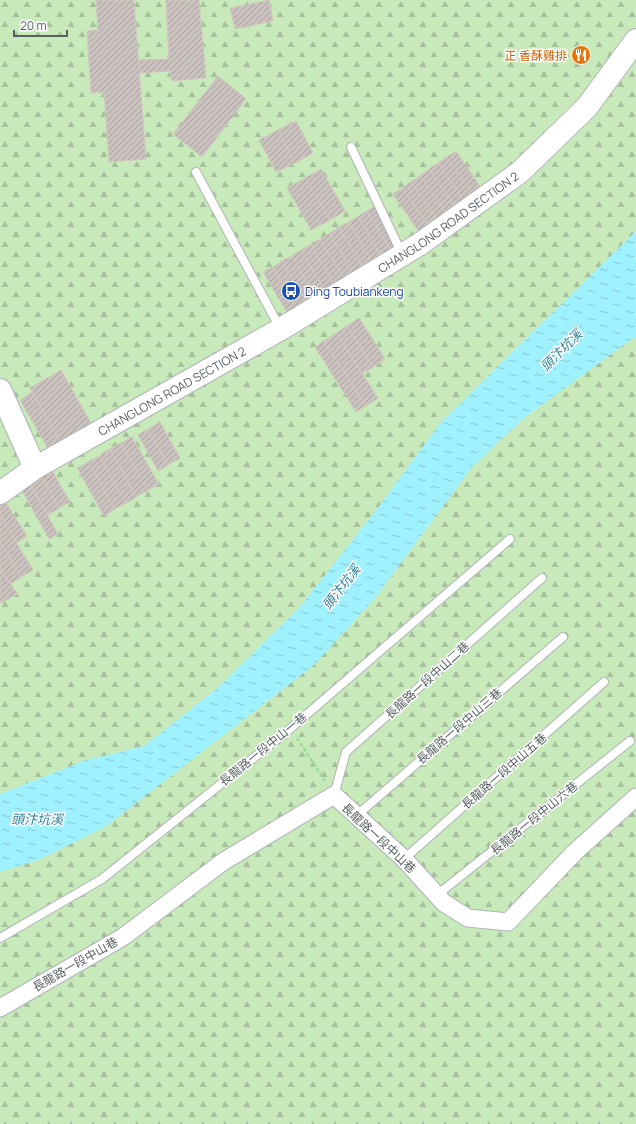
<svg xmlns="http://www.w3.org/2000/svg" width="636" height="1124" font-family="Manrope,'Noto Sans TC',sans-serif">
<style>
.forest{fill:url(#forest-firs)}
.water{fill:url(#water-ripples)}
.building{fill:url(#building-hatch);stroke:#d3c7bf}
.lines{fill:none;stroke-linecap:round;stroke-linejoin:round}
.lane-casing{stroke:#adb3b6;stroke-width:10}
.street-casing{stroke:#adb3b6;stroke-width:19}
.secondary-casing{stroke:#aeb5b8;stroke-width:24}
.path{stroke:#9edc9c;stroke-width:2.5;stroke-dasharray:4 2;stroke-linecap:butt}
.lane{stroke:#fff;stroke-width:8}
.street{stroke:#fff;stroke-width:17}
.secondary{stroke:#fff;stroke-width:22}
.labels{text-anchor:middle;dominant-baseline:central;stroke-width:3;stroke-linejoin:round;paint-order:stroke}
.food-label{font-size:12px;fill:#c56008;stroke:#fff;text-anchor:end}
.street-label{font-size:12px;fill:#596164;stroke:#fff}
.transit-label{font-size:12px;fill:#164399;stroke:#fff;text-anchor:start}
.water-label{font-size:13px;font-style:italic;fill:#2c7e95;stroke:#fff}
</style>
<defs>
<pattern id="forest-firs" width="22" height="20" patternUnits="userSpaceOnUse"><rect width="22" height="20" fill="#c8e9ba"/><path d="M5 1l3.5 6h-7zM16 11l3.5 6h-7z" fill="#a5c09b"/></pattern>
<pattern id="water-ripples" width="26" height="14" patternUnits="userSpaceOnUse"><rect width="26" height="14" fill="#a0f1ff"/><path d="M2 4q2-2 4 0t4 0M15 11q2-2 4 0t4 0" fill="none" stroke="#85c7d2"/></pattern>
<pattern id="building-hatch" width="6" height="6" patternUnits="userSpaceOnUse"><rect width="6" height="6" fill="#c9c2be"/><path d="M-1 1l2-2M0 6l6-6M5 7l2-2" fill="none" stroke="#a6a19e"/></pattern>
</defs>
<rect width="100%" height="100%" fill="#eee7e1"/>
<path class="forest" d="M 0,0 L 636,0 L 636,1124 L 0,1124 Z"/>
<path class="water" d="M 636,231 L 636,336 L 524,418 L 472,467 L 375,598 L 314,665 L 105,827 L 38,860 L 0,872 L 0,794 L 83,761 L 144,746 L 215,690 L 299,608 L 377,509 L 441,422 Z"/>
<path class="building" d="M 96,0 L 134,0 L 146,159 L 109,162 L 104,92 L 91,93 L 87,31 L 98,30 Z
M 166,0 L 199,0 L 206,78 L 172,81 L 170,71 L 140,73 L 138,60 L 169,59 Z
M 269,0 L 273,21 L 235,29 L 230,8 Z
M 218,76 L 246,99 L 202,157 L 173,134 Z
M 296,121 L 313,153 L 295,163 L 278,130 Z
M 278,130 L 295,163 L 276,172 L 259,140 Z
M 456,151 L 482,189 L 473,195 L 447,157 Z
M 447,157 L 473,195 L 464,201 L 438,163 Z
M 438,163 L 464,201 L 455,207 L 429,169 Z
M 321,169 L 345,211 L 330,220 L 305,178 Z
M 429,169 L 455,207 L 446,213 L 420,176 Z
M 420,176 L 446,213 L 437,220 L 411,182 Z
M 305,178 L 330,220 L 311,230 L 287,188 Z
M 411,182 L 437,220 L 428,226 L 402,188 Z
M 402,188 L 428,226 L 419,232 L 393,194 Z
M 377,205 L 401,247 L 392,252 L 367,211 Z
M 367,211 L 392,252 L 382,258 L 358,216 Z
M 358,216 L 382,258 L 373,264 L 349,222 Z
M 349,222 L 373,264 L 364,269 L 339,227 Z
M 339,227 L 364,269 L 354,275 L 330,233 Z
M 330,233 L 354,275 L 345,280 L 320,239 Z
M 320,239 L 345,280 L 335,286 L 311,244 Z
M 311,244 L 335,286 L 326,292 L 301,250 Z
M 301,250 L 326,292 L 316,297 L 292,256 Z
M 292,256 L 316,297 L 307,303 L 282,261 Z
M 282,261 L 307,303 L 297,309 L 273,267 Z
M 273,267 L 297,309 L 288,314 L 263,272 Z
M 359,318 L 385,359 L 373,367 L 347,326 Z
M 347,326 L 373,367 L 362,374 L 336,333 Z
M 336,333 L 378,398 L 366,406 L 324,341 Z
M 324,341 L 366,406 L 356,412 L 315,347 Z
M 61,370 L 91,423 L 60,441 L 30,388 Z
M 32,392 L 60,441 L 48,448 L 20,400 Z
M 160,422 L 180,458 L 168,465 L 148,429 Z
M 148,429 L 168,465 L 158,471 L 138,435 Z
M 132,437 L 159,484 L 148,490 L 121,443 Z
M 121,443 L 148,490 L 136,497 L 110,449 Z
M 110,449 L 136,497 L 126,503 L 99,456 Z
M 99,456 L 126,503 L 115,509 L 88,462 Z
M 88,462 L 115,509 L 104,516 L 77,468 Z
M 52,470 L 70,502 L 59,508 L 41,476 Z
M 40,473 L 59,508 L 48,515 L 29,482 Z
M 29,482 L 58,534 L 49,539 L 20,487 Z
M 3,498 L 27,536 L 17,543 L 0,516 L 0,500 Z
M 0,516 L 33,570 L 21,577 L 0,542 Z
M 0,542 L 21,577 L 10,584 L 0,567 Z
M 0,567 L 17,594 L 1,603 L 0,601 Z"/>
<g class="lines">
<defs>
<path id="lane" d="M 351,147 L 402,254
M 196,172 L 280,328
M 334,795 L 346,752 L 542,578
M 356,816 L 563,637
M 404,859 L 604,682
M 437,895 L 630,741
M 0,938 L 102,879 L 291,728 L 510,539"/>
<path id="street" d="M 0,1008 L 123,937 L 224,861 L 334,795 L 404,859 L 444,903 L 468,918 L 508,922 L 575,852 L 636,797"/>
<g id="secondary">
<path d="M 0,390 L 35,468"/>
<path id="s1" d="M 0,493 L 35,468 L 281,329 L 420,244 L 520,172 L 587,107 L 636,40"/>
</g>
</defs>
<use href="#lane" class="lane-casing"/>
<use href="#street" class="street-casing"/>
<use href="#secondary" class="secondary-casing"/>
<path class="path" d="M 297,738 L 325,781"/>
<use href="#lane" class="lane"/>
<use href="#street" class="street"/>
<use href="#secondary" class="secondary"/>
</g>
<defs>
<symbol id="restaurant-disc" viewBox="-11 -11 22 22"><circle r="9.5" fill="#e8710a" stroke="#fff"/><path d="M-5-6h1v4h1v-4h1v4h1v-4h1v5L-1.5 .5V6h-2V.5L-5-1ZM5-6V6H3V1.5H1.5Q1.5-4 5-6Z" fill="#fff"/></symbol>
<symbol id="bus-disc" viewBox="-11 -11 22 22"><circle r="9.5" fill="#1a4fb4" stroke="#fff"/><path d="M-5-6H5V4H4V6H2V4H-2V6H-4V4H-5ZM-3.5-4V0h7V-4ZM-3.5 1.2v1.5H-2V1.2ZM2 1.2v1.5H3.5V1.2Z" fill="#fff"/></symbol>
</defs>
<g fill-rule="evenodd">
<use href="#restaurant-disc" x="570" y="44" width="22" height="22"/>
<use href="#bus-disc" x="280" y="280" width="22" height="22"/>
</g>
<g class="labels">
<g class="food-label">
<text x="567" y="55">正 香酥雞排</text>
</g>
<g class="street-label">
<text stroke="none"><textPath href="#s1" startOffset="524">CHANGLONG ROAD SECTION 2</textPath></text>
<text stroke="none"><textPath href="#s1" startOffset="200">CHANGLONG ROAD SECTION 2</textPath></text>
<text transform="translate(427 680) rotate(-42)">長龍路一段中山二巷</text>
<text transform="translate(459 726) rotate(-41)">長龍路一段中山三巷</text>
<text transform="translate(263 749) rotate(-39)">長龍路一段中山一巷</text>
<text transform="translate(504 771) rotate(-41)">長龍路一段中山五巷</text>
<text transform="translate(534 818) rotate(-39)">長龍路一段中山六巷</text>
<text transform="translate(379 838) rotate(43)">長龍路一段中山巷</text>
<text transform="translate(75 964) rotate(-30)">長龍路一段中山巷</text>
</g>
<g class="transit-label">
<text x="305" y="291">Ding Toubiankeng</text>
</g>
<g class="water-label">
<text transform="translate(561 350) rotate(-45)">頭汴坑溪</text>
<text transform="translate(341 587) rotate(-52)">頭汴坑溪</text>
<text x="37" y="819">頭汴坑溪</text>
</g>
</g>
<path d="M14 30v6h53v-6" fill="none" stroke="#596164" stroke-width="2"/>
<text x="20" y="30" font-size="12" fill="#596164" stroke="#ffffff" stroke-width="3" paint-order="stroke">20 m</text>
</svg>
